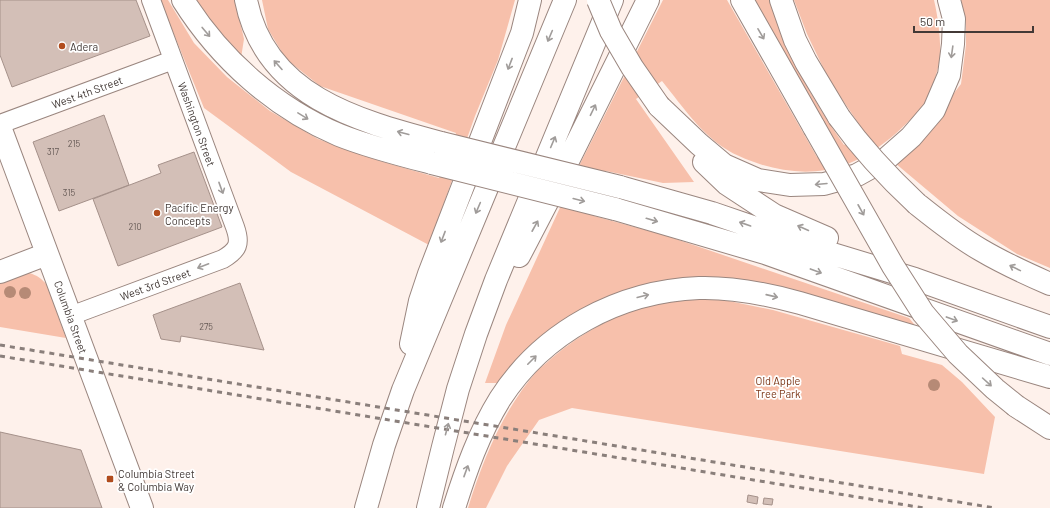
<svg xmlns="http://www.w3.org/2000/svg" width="1050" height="508" font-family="Barlow,sans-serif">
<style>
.green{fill:#f7c0ab}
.building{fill:#d3bfb7;stroke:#a5918a}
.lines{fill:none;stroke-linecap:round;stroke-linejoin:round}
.street-casing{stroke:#9a867f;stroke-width:20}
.secondary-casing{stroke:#9a867f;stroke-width:24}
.highway-casing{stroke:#9a867f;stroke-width:24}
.street{stroke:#fff;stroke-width:18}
.secondary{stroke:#fff;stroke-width:22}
.highway{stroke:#fff;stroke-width:22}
.rail{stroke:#8a7f7b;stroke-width:3;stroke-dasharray:5 5;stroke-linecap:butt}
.highway-bridge-casing{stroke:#9a867f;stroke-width:24;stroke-linecap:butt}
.highway-bridge{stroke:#fff;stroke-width:22}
.tree{fill:#b68a76}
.oneway{stroke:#a09c9a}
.poi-dot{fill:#b14c1d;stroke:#fff;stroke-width:1.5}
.labels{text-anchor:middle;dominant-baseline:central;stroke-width:3.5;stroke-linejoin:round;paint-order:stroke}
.number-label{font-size:9px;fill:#665a56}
.poi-label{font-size:11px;fill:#423936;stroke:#fff;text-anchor:start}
.street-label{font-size:11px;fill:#423936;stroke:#fff}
.park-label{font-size:11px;fill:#7c3617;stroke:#fff}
</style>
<rect width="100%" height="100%" fill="#fef1eb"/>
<path class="green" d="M 160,0 L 168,0 L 194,43 L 227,77 L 270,111 L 318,139 L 380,161 L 439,178 L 456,133 L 320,86 L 286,59 L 268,29 L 262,0 L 515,0 L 498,60 L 475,116 L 429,245 L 291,172 L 204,108 Z
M 192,0 L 235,0 L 244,39 L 241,58 Z
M 663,0 L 727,0 L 817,157 L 837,149 L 753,0 L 770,0 C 787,53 812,100 844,145 L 865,133 L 829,80 L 807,34 L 794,0 L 934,0 C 938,17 941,40 940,57 C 939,67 930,98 924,106 C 920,111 914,116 909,121 C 886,144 858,165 825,170 C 796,175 765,168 739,156 C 706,142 684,108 662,81 L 636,99 L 694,182 L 663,183 L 606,171 L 594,216 L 664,235 L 909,318 L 918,329 L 723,281 L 557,324 L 524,351 L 497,383 L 485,383 L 506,325 L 581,162 Z
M 961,0 L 1050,0 L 1050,268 L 1017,254 L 958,216 L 895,163 L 910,150 L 961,84 L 966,45 L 966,21 Z
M 29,273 C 37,275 42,279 47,285 L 66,338 L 0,327 L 0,282 L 21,274 Z
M 684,300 L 724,300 L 773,310 L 900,346 L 902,354 L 942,365 L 962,382 L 995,417 L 984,474 L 572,408 L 539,420 L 507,466 L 486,508 L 468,508 C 483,459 503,410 537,371 C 542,366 548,362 553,357 C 583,332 614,315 651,305 C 662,302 674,301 684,300 Z"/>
<path class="building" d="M 0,0 L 136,0 L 150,36 L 12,87 L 0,55 Z
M 104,115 L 129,185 L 59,211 L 33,142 Z
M 194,152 L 222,227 L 118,266 L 93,199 L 161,173 L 158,165 Z
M 240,283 L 264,350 L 181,336 L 180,342 L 161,339 L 153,315 Z
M 0,432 L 81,450 L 102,508 L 0,508 Z
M 748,495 L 758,497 L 757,504 L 747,502 Z
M 764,498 L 773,499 L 772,505 L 763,504 Z"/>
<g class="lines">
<defs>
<path id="street" d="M 0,124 L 173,60
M 70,316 L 223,259 C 238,250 241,244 235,227 L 151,0"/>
<path id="secondary" d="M 0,127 L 142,508
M 0,272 L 47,254"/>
<path id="highway" d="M 183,0 C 220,59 275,108 339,135 C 369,147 401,155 432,163
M 246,0 C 265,97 359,121 441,143
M 742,0 L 814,127
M 781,0 L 795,40 L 806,62 L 839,117
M 659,106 L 699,144 L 724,165 L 758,180 L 790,185 L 824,184 L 857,175 L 886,159 L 911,137 L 934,110 L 949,75 L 953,44 L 954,19 L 949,0
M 704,162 L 727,184 L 774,215 L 827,238
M 620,187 L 712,213 L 826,252 L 915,279 L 1050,327
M 917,204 C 937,220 958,237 981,250 C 1003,263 1027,274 1050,284
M 615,209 L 765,253 L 1050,354
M 519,256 L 556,185 L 648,0
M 411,344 L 420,301 L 429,274 L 515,51 L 522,33 L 530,0
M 1016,406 L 1050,428
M 366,508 L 384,445 L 403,390 L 565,0
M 428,508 L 443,447 L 458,389 L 476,334 L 496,280 L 612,0
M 454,508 C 466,470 479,433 500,399 C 543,332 619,291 699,288 C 733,287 767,294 800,303 L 1050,377"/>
</defs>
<use href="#street" class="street-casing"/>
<use href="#secondary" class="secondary-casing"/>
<use href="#highway" class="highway-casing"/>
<use href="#street" class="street"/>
<use href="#secondary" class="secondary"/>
<use href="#highway" class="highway"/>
<path class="rail" d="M 0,345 L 995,508
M 0,356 L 924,508"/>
<defs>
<path id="highway-bridge" d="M 598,0 L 611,31 L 632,67 L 659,106
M 839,117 C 862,149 888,177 917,204
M 814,127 L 893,266 L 923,313 L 958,354 L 995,389 L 1016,406
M 441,143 L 620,187
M 432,163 L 615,209"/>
</defs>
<use href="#highway-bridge" class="highway-bridge-casing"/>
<use href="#highway-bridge" class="highway-bridge"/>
</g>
<g class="tree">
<circle cx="10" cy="292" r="6"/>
<circle cx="25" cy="293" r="6"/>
<circle cx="934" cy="385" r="6"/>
</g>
<defs><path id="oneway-shaft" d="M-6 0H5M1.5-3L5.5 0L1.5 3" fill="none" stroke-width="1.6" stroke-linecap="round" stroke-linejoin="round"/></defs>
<g class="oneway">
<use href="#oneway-shaft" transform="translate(206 32) rotate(50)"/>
<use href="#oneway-shaft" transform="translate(761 34) rotate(60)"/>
<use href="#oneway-shaft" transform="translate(550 36) rotate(113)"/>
<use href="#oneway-shaft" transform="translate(952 52) rotate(98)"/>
<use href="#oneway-shaft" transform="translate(510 64) rotate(111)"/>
<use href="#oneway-shaft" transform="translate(278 65) rotate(-132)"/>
<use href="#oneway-shaft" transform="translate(593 110) rotate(-64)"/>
<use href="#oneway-shaft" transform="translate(303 116) rotate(31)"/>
<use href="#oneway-shaft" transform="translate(403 133) rotate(-165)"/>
<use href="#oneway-shaft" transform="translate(553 142) rotate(-67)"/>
<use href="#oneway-shaft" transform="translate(821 184) rotate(175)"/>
<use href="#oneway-shaft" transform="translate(221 188) rotate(70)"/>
<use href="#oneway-shaft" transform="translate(579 200) rotate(14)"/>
<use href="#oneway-shaft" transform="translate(478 208) rotate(113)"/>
<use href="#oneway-shaft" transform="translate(861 210) rotate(61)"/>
<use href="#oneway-shaft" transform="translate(652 220) rotate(16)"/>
<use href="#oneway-shaft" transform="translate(745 224) rotate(-161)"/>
<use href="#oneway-shaft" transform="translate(535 226) rotate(-61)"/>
<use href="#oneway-shaft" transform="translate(803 228) rotate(-156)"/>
<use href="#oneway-shaft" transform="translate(443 237) rotate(111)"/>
<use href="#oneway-shaft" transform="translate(203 266) rotate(159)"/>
<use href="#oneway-shaft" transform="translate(1015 268) rotate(-154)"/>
<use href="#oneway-shaft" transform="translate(816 271) rotate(20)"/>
<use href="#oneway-shaft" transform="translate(643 296) rotate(-14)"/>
<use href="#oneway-shaft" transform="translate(772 296) rotate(13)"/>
<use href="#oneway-shaft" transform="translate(952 319) rotate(20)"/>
<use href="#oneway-shaft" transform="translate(532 360) rotate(-45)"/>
<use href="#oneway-shaft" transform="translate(987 382) rotate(42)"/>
<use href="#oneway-shaft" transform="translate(447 429) rotate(-75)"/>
<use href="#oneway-shaft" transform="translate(466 471) rotate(-70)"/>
</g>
<g class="poi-dot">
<circle cx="62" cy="46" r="4"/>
<circle cx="157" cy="213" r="4"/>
<rect x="106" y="475" width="8" height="8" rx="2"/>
</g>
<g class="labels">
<g class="number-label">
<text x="74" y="143">215</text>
<text x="53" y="151">317</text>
<text x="69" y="192">315</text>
<text x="135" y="226">210</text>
<text x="206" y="326">275</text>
</g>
<g class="poi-label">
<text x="70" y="46">Adera</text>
<text x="165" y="207">Pacific Energy<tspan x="165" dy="13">Concepts</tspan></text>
<text x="118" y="473">Columbia Street<tspan x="118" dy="13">&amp; Columbia Way</tspan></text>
</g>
<g class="street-label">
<text transform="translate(87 92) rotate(-20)">West 4th Street</text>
<text transform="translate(197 124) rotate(70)">Washington Street</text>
<text transform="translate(155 284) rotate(-20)">West 3rd Street</text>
<text transform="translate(71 317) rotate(70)">Columbia Street</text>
</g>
<g class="park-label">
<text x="778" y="380">Old Apple<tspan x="778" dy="13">Tree Park</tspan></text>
</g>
</g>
<path d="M914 26v6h119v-6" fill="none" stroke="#423936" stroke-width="2"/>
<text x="920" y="26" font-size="12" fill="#423936" stroke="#ffffff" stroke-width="3" paint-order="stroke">50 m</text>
</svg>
